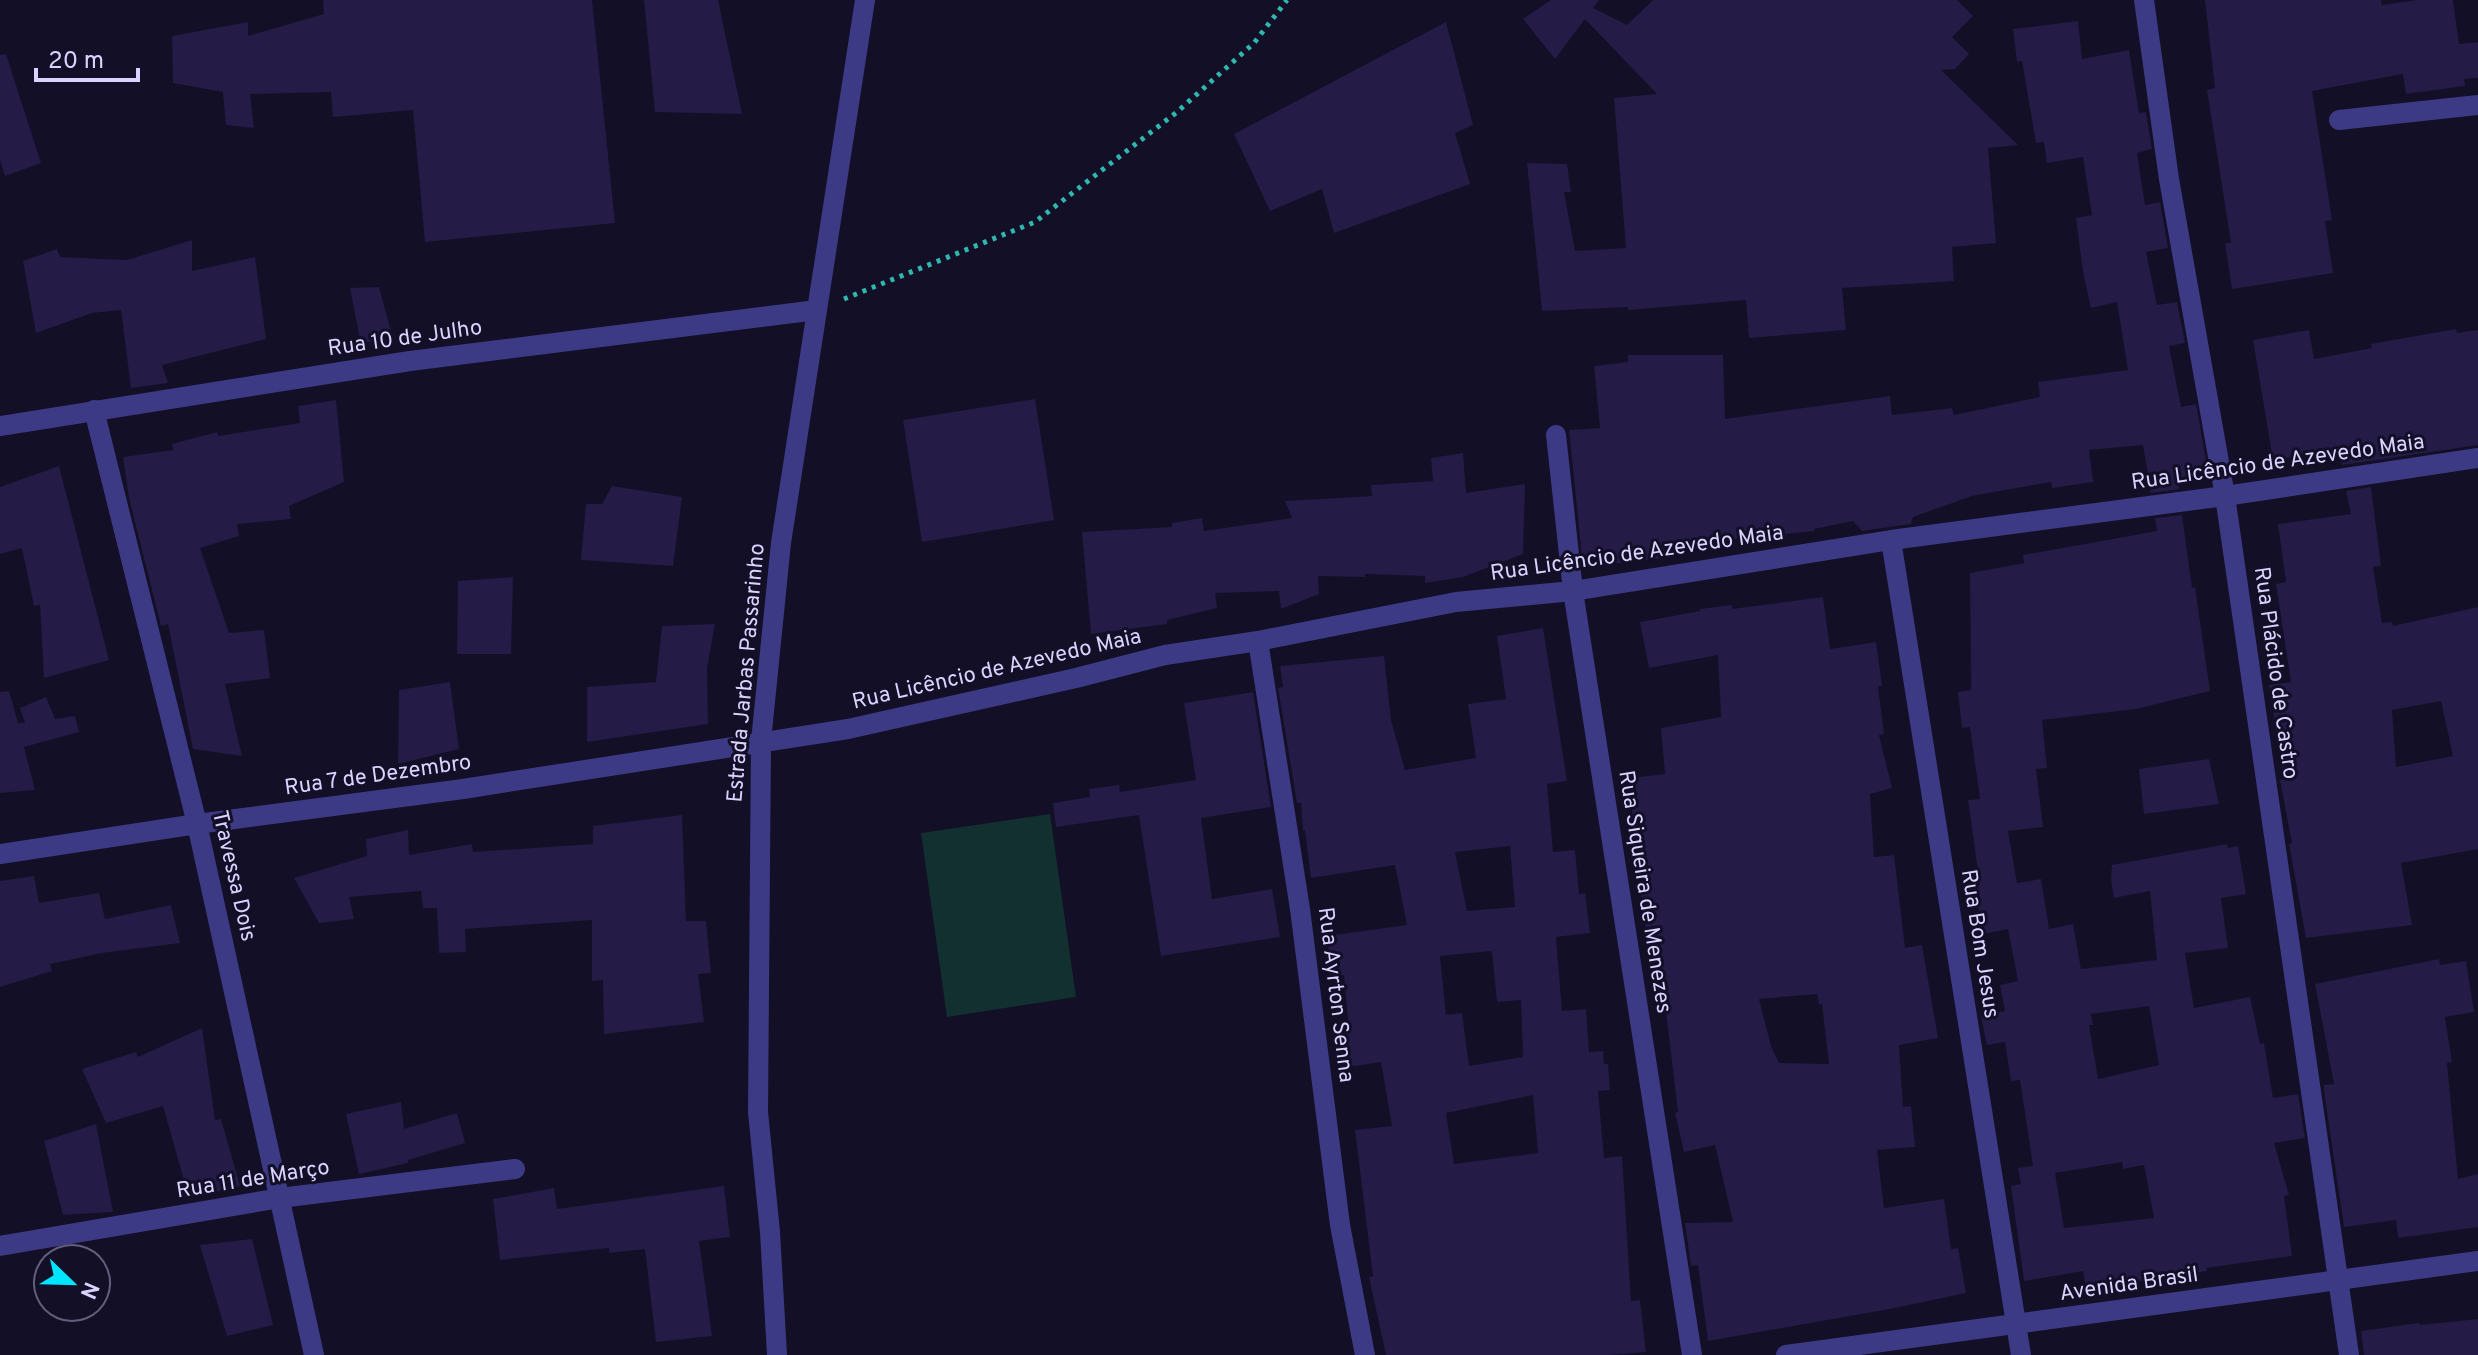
<svg xmlns="http://www.w3.org/2000/svg" width="2478" height="1355" font-family="Overpass,sans-serif">
<style>
.green{fill:#12302f}
.building{fill:#241b47;fill-rule:evenodd}
.lines{fill:none;stroke-linecap:round;stroke-linejoin:round}
.path{stroke:#2fb8b0;stroke-width:5;stroke-dasharray:4 6;stroke-linecap:butt}
.minor{stroke:#3d3a85;stroke-width:20}
.tertiary{stroke:#3d3a85;stroke-width:20}
.labels{text-anchor:middle;dominant-baseline:central;stroke-width:6;stroke-linejoin:round;paint-order:stroke}
.street-label{font-size:22px;fill:#d9d4ff;stroke:#130f26}
</style>
<rect width="100%" height="100%" fill="#130f26"/>
<path class="green" d="M 1050,814 L 1076,997 L 947,1017 L 921,833 Z"/>
<path class="building" d="M 323,0 L 592,0 L 615,223 L 425,242 L 413,110 L 333,117 L 331,92 L 250,94 L 254,128 L 226,125 L 223,92 L 173,83 L 172,36 L 248,22 L 248,36 L 324,14 Z
M 644,0 L 718,0 L 742,114 L 655,112 Z
M 1551,0 L 1599,0 L 1593,8 L 1627,25 L 1653,0 L 1957,0 L 1973,16 L 1952,37 L 1969,54 L 1955,69 L 1941,70 L 2018,145 L 1988,148 L 1996,243 L 1952,247 L 1954,281 L 1842,288 L 1846,330 L 1749,338 L 1746,300 L 1628,310 L 1628,307 L 1542,311 L 1527,163 L 1567,164 L 1571,192 L 1564,192 L 1575,251 L 1626,248 L 1614,98 L 1657,94 L 1585,19 L 1555,59 L 1523,19 Z
M 2205,0 L 2381,0 L 2382,5 L 2417,0 L 2453,0 L 2459,44 L 2478,42 L 2478,78 L 2464,79 L 2465,86 L 2406,94 L 2403,74 L 2312,91 L 2332,220 L 2325,221 L 2333,273 L 2232,289 L 2225,243 L 2231,243 L 2207,90 L 2215,88 Z
M 2078,21 L 2082,59 L 2129,50 L 2139,113 L 2146,112 L 2152,149 L 2137,153 L 2145,205 L 2160,202 L 2168,248 L 2146,252 L 2157,305 L 2177,302 L 2185,343 L 2169,346 L 2181,407 L 2196,404 L 2209,477 L 2178,483 L 2179,489 L 2151,493 L 2143,445 L 2089,450 L 2093,482 L 2052,488 L 2051,482 L 1972,496 L 1913,517 L 1911,524 L 1862,531 L 1853,521 L 1814,529 L 1814,531 L 1715,541 L 1665,552 L 1665,558 L 1583,567 L 1569,430 L 1600,428 L 1594,366 L 1628,362 L 1628,355 L 1723,355 L 1725,419 L 1890,396 L 1892,415 L 1952,408 L 1954,415 L 2040,397 L 2038,382 L 2128,370 L 2117,302 L 2091,308 L 2083,272 L 2076,218 L 2092,215 L 2083,157 L 2047,163 L 2044,142 L 2036,143 L 2022,61 L 2017,62 L 2013,29 Z
M 1446,22 L 1473,125 L 1455,133 L 1470,184 L 1334,233 L 1322,189 L 1270,211 L 1234,134 Z
M 6,54 L 41,163 L 5,176 L 0,160 L 0,55 Z
M 192,240 L 192,271 L 255,257 L 266,339 L 162,365 L 168,383 L 131,388 L 121,310 L 92,313 L 36,333 L 23,261 L 57,249 L 60,257 L 127,260 Z
M 379,287 L 392,335 L 361,344 L 350,288 Z
M 2456,329 L 2457,333 L 2478,330 L 2478,445 L 2342,465 L 2338,449 L 2273,460 L 2253,340 L 2309,330 L 2314,359 L 2372,348 L 2371,344 Z
M 1035,399 L 1054,520 L 922,542 L 903,420 Z
M 336,400 L 344,482 L 289,506 L 291,519 L 237,524 L 239,536 L 200,548 L 229,633 L 264,630 L 270,678 L 225,684 L 242,756 L 193,749 L 168,624 L 161,626 L 129,498 L 123,457 L 173,450 L 172,444 L 217,432 L 218,436 L 300,423 L 298,406 Z
M 1463,453 L 1466,493 L 1525,484 L 1523,554 L 1463,577 L 1425,583 L 1425,576 L 1365,574 L 1365,577 L 1318,576 L 1319,594 L 1281,609 L 1279,591 L 1215,593 L 1217,608 L 1167,620 L 1167,624 L 1091,634 L 1082,532 L 1172,527 L 1172,523 L 1202,518 L 1204,531 L 1292,518 L 1285,501 L 1372,496 L 1371,485 L 1433,481 L 1431,458 Z
M 59,466 L 109,660 L 44,678 L 40,605 L 34,606 L 22,548 L 0,554 L 0,487 Z
M 612,486 L 682,497 L 673,566 L 581,560 L 586,504 L 602,504 Z
M 2371,487 L 2381,566 L 2373,567 L 2382,623 L 2392,622 L 2393,626 L 2478,607 L 2478,849 L 2401,863 L 2412,925 L 2306,938 L 2289,844 L 2292,843 L 2280,780 L 2284,779 L 2269,685 L 2291,682 L 2276,584 L 2286,582 L 2278,524 L 2351,514 L 2346,491 ZM 2441,701 L 2453,756 L 2396,767 L 2392,710 Z
M 2182,515 L 2192,588 L 2195,587 L 2210,691 L 2136,709 L 2042,720 L 2047,768 L 2036,769 L 2043,827 L 2008,831 L 2017,883 L 2041,879 L 2049,929 L 2073,924 L 2081,969 L 2157,960 L 2150,891 L 2114,898 L 2111,879 L 2112,865 L 2227,844 L 2228,848 L 2238,846 L 2246,894 L 2221,898 L 2228,948 L 2185,953 L 2194,1008 L 2250,997 L 2260,1044 L 2264,1043 L 2273,1098 L 2298,1094 L 2305,1138 L 2274,1143 L 2289,1195 L 2284,1196 L 2292,1256 L 2206,1268 L 2207,1271 L 2086,1289 L 2083,1271 L 2024,1281 L 2011,1186 L 2021,1184 L 2018,1168 L 2033,1166 L 2020,1080 L 2011,1081 L 2005,1042 L 1987,1045 L 1981,1016 L 2005,1011 L 2000,985 L 2018,981 L 2008,929 L 1983,934 L 1975,886 L 1980,885 L 1968,800 L 1980,799 L 1970,727 L 1962,728 L 1958,692 L 1971,690 L 1970,573 L 2024,563 L 2023,555 L 2157,531 L 2155,518 ZM 2149,1006 L 2159,1065 L 2098,1079 L 2089,1025 L 2093,1025 L 2091,1014 ZM 2122,1162 L 2123,1169 L 2144,1165 L 2154,1218 L 2064,1228 L 2055,1173 Z
M 513,577 L 511,654 L 457,654 L 458,581 Z
M 1823,597 L 1830,649 L 1876,642 L 1882,686 L 1878,686 L 1884,734 L 1879,735 L 1892,788 L 1870,794 L 1874,857 L 1894,855 L 1905,948 L 1922,945 L 1938,1038 L 1899,1045 L 1903,1107 L 1911,1106 L 1915,1147 L 1877,1150 L 1884,1208 L 1944,1199 L 1951,1249 L 1958,1248 L 1966,1293 L 1890,1309 L 1708,1341 L 1698,1265 L 1691,1266 L 1685,1223 L 1733,1222 L 1715,1145 L 1684,1152 L 1675,1113 L 1678,1112 L 1657,936 L 1647,937 L 1637,865 L 1635,865 L 1630,778 L 1665,774 L 1661,728 L 1721,717 L 1718,655 L 1649,668 L 1640,622 L 1700,611 L 1700,609 L 1732,605 L 1732,609 ZM 1817,994 L 1819,1004 L 1822,1004 L 1829,1064 L 1779,1063 L 1771,1046 L 1759,999 Z
M 715,624 L 707,668 L 708,724 L 587,742 L 587,687 L 656,682 L 662,626 Z
M 1543,628 L 1567,781 L 1547,784 L 1553,852 L 1575,850 L 1579,894 L 1585,893 L 1590,933 L 1556,937 L 1562,1011 L 1586,1009 L 1589,1052 L 1603,1051 L 1604,1064 L 1608,1064 L 1610,1090 L 1598,1091 L 1604,1158 L 1622,1156 L 1631,1301 L 1640,1300 L 1646,1352 L 1609,1355 L 1386,1355 L 1369,1277 L 1373,1276 L 1355,1130 L 1392,1126 L 1381,1062 L 1348,1067 L 1343,1031 L 1349,1030 L 1344,975 L 1332,977 L 1327,936 L 1407,925 L 1395,865 L 1311,878 L 1305,830 L 1303,831 L 1301,803 L 1297,803 L 1278,688 L 1283,687 L 1280,666 L 1384,656 L 1391,720 L 1405,770 L 1476,758 L 1468,704 L 1506,699 L 1497,636 ZM 1510,846 L 1515,907 L 1467,911 L 1455,852 ZM 1492,951 L 1497,1002 L 1521,1000 L 1523,1057 L 1469,1066 L 1462,1013 L 1446,1015 L 1440,956 ZM 1533,1095 L 1538,1153 L 1454,1164 L 1446,1113 Z
M 450,682 L 459,749 L 398,764 L 399,690 Z
M 9,691 L 18,723 L 25,723 L 20,708 L 46,697 L 55,719 L 75,716 L 79,732 L 24,747 L 35,790 L 0,793 L 0,692 Z
M 1253,692 L 1271,807 L 1201,818 L 1212,899 L 1272,889 L 1280,937 L 1161,956 L 1139,815 L 1056,827 L 1053,803 L 1090,797 L 1089,789 L 1119,785 L 1120,792 L 1196,780 L 1184,703 Z
M 2209,759 L 2219,804 L 2144,814 L 2139,769 Z
M 682,815 L 686,921 L 706,921 L 711,973 L 698,974 L 704,1022 L 604,1034 L 603,980 L 592,981 L 592,920 L 465,929 L 466,952 L 439,953 L 437,908 L 423,908 L 421,891 L 349,897 L 354,919 L 319,923 L 294,878 L 367,856 L 366,839 L 408,830 L 409,855 L 472,844 L 473,852 L 593,844 L 593,826 Z
M 34,876 L 39,903 L 99,893 L 105,919 L 171,905 L 180,943 L 102,953 L 50,964 L 52,971 L 0,987 L 0,881 Z
M 2439,959 L 2440,965 L 2466,961 L 2474,1012 L 2445,1017 L 2452,1062 L 2447,1063 L 2458,1179 L 2478,1174 L 2478,1227 L 2398,1238 L 2396,1220 L 2344,1227 L 2324,1091 L 2324,1085 L 2334,1084 L 2315,984 Z
M 202,1028 L 215,1120 L 221,1119 L 240,1186 L 189,1198 L 163,1106 L 106,1123 L 82,1069 L 136,1052 L 138,1057 Z
M 401,1102 L 404,1129 L 457,1113 L 465,1143 L 408,1160 L 408,1163 L 359,1174 L 346,1114 Z
M 96,1124 L 113,1212 L 63,1215 L 44,1141 Z
M 724,1186 L 730,1237 L 699,1241 L 712,1336 L 656,1342 L 645,1249 L 609,1253 L 609,1248 L 500,1260 L 493,1199 L 554,1188 L 557,1209 Z
M 252,1239 L 273,1325 L 227,1336 L 200,1245 Z
M 2478,1319 L 2478,1355 L 2364,1355 L 2361,1331 L 2419,1323 L 2420,1325 Z"/>
<g class="lines">
<path class="path" d="M 844,299 L 1035,222 L 1177,112 L 1254,43 L 1287,0"/>
<path class="minor" d="M 2144,0 L 2169,179 L 2225,496 L 2349,1355
M 2339,120 L 2478,105
M 94,410 L 197,824 L 314,1355
M 0,426 L 410,361 L 817,310
M 1556,435 L 1573,591 L 1692,1355
M 1891,540 L 2021,1355
M 1258,641 L 1300,909 L 1340,1225 L 1365,1355
M 0,854 L 197,824 L 463,789 L 848,729 L 1076,678 L 1165,655 L 1258,641 L 1456,602 L 1573,591 L 1891,540 L 2225,496 L 2478,458
M 0,1246 L 280,1198 L 515,1169"/>
<path class="tertiary" d="M 777,1355 L 770,1232 L 758,1112 L 761,741 L 781,543 L 865,0
M 1786,1355 L 2478,1261"/>
</g>
<g class="labels">
<g class="street-label">
<text transform="translate(405 339) rotate(-8)">Rua 10 de Julho</text>
<text transform="translate(2278 463) rotate(-8)">Rua Licêncio de Azevedo Maia</text>
<text transform="translate(1637 554) rotate(-8)">Rua Licêncio de Azevedo Maia</text>
<text transform="translate(997 670) rotate(-13)">Rua Licêncio de Azevedo Maia</text>
<text transform="translate(747 673) rotate(-85)">Estrada Jarbas Passarinho</text>
<text transform="translate(2275 673) rotate(82)">Rua Plácido de Castro</text>
<text transform="translate(378 776) rotate(-8)">Rua 7 de Dezembro</text>
<text transform="translate(233 876) rotate(77)">Travessa Dois</text>
<text transform="translate(1644 892) rotate(81)">Rua Siqueira de Menezes</text>
<text transform="translate(1979 944) rotate(81)">Rua Bom Jesus</text>
<text transform="translate(1335 995) rotate(83)">Rua Ayrton Senna</text>
<text transform="translate(253 1180) rotate(-9)">Rua 11 de Março</text>
<text transform="translate(2129 1285) rotate(-8)">Avenida Brasil</text>
</g>
</g>
<g transform="translate(72 1283) rotate(113)"><circle r="38" fill="#130f26" stroke="#625e7d" stroke-width="2"/>
<path d="M0-6L14 30L0 20L-14 30Z" fill="#00e5ff"/>
<text y="-12" font-size="22" font-weight="bold" text-anchor="middle" fill="#d9d4ff">N</text>
</g>
<path d="M36 68v12h102v-12" fill="none" stroke="#d9d4ff" stroke-width="4"/>
<text x="48" y="68" font-size="24" fill="#d9d4ff" stroke="#130f26" stroke-width="6" paint-order="stroke">20 m</text>
</svg>
